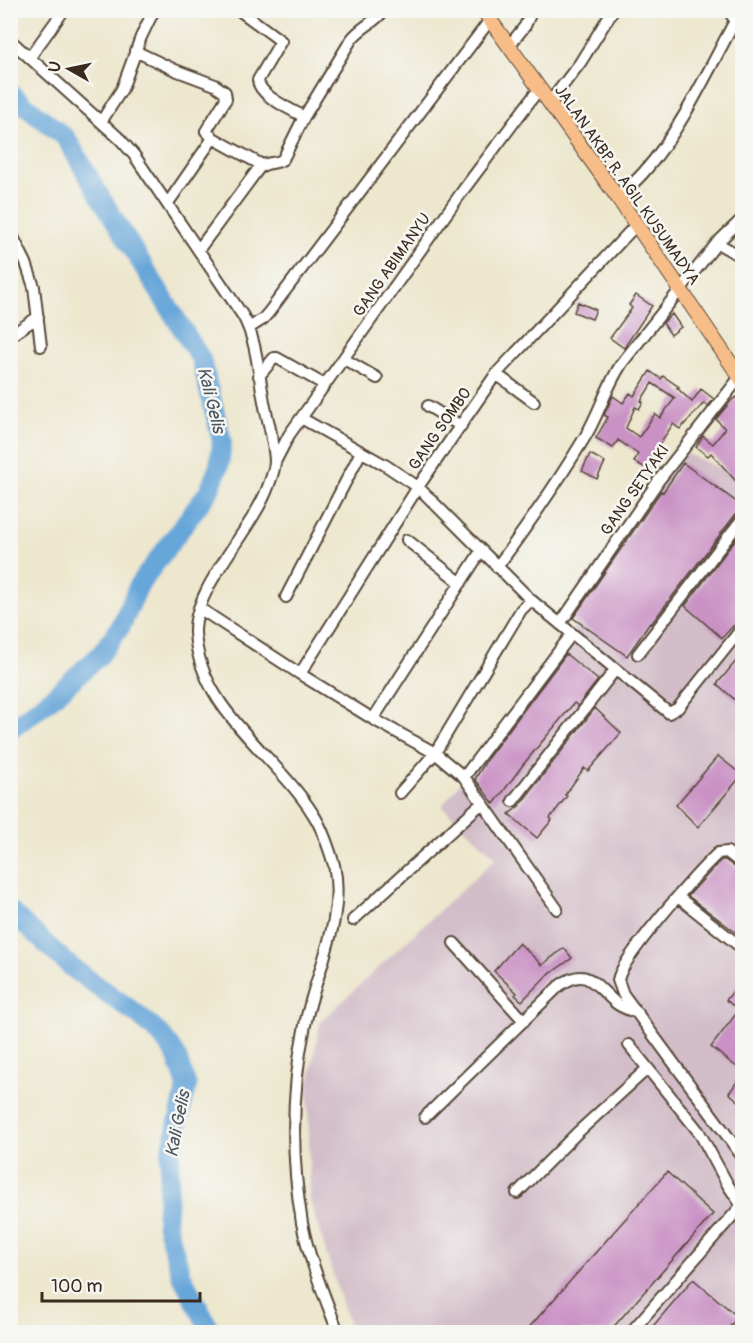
<svg xmlns="http://www.w3.org/2000/svg" width="753" height="1343" font-family="Pangolin,sans-serif">
<style>
.industrial{fill:#d2bdc8}
.lines{fill:none;stroke-linecap:round;stroke-linejoin:round}
.river{stroke:#66a6d9;stroke-width:20}
.building{fill:#c991c4;fill-rule:evenodd}
.minor-casing{stroke:#564638;stroke-width:14}
.major-casing{stroke:#564638;stroke-width:16}
.minor{stroke:#fff;stroke-width:10}
.major{stroke:#f7bd88;stroke-width:14}
.labels{text-anchor:middle;dominant-baseline:central;stroke-width:5;stroke-linejoin:round;paint-order:stroke}
.street-label{font-size:16px;fill:#3b2a1e;stroke:#f6f6f2}
.water-label{font-size:18px;font-style:italic;fill:#4a555f;stroke:#f6f6f2}
</style>
<rect width="100%" height="100%" fill="#f6f6f2"/>
<filter id="ink" filterUnits="userSpaceOnUse"><feTurbulence type="fractalNoise" baseFrequency=".0167" numOctaves="2"/><feDisplacementMap in="SourceGraphic" scale="12" xChannelSelector="R" yChannelSelector="G"/><feConvolveMatrix kernelMatrix="1 2 1 2 8 2 1 2 1" color-interpolation-filters="sRGB"/></filter>
<filter id="wash" filterUnits="userSpaceOnUse"><feTurbulence type="fractalNoise" baseFrequency=".008" numOctaves="4" result="noise"/><feDisplacementMap in="SourceGraphic" scale="24" xChannelSelector="R" yChannelSelector="G"/><feGaussianBlur stdDeviation="1.35" result="paint"/><feColorMatrix in="noise" values="0 0 0 0 0 0 0 0 0 0 0 0 0 0 0 0 0 1.4 0 .05"/><feComposite in="paint" operator="in"/></filter>
<g filter="url(#wash)">
<rect width="100%" height="100%" fill="#ede7ce"/>
<path class="industrial" d="M 685,453 L 742,477 L 742,1332 L 351,1332 L 310,1201 L 308,1090 L 320,1022 L 496,858 L 442,806 L 574,637 L 570,597 Z"/>
<g class="lines">
<path class="river" d="M 10,93 L 66,138 L 98,193 L 201,359 L 222,441 L 219,466 L 209,491 L 139,585 L 121,626 L 100,655 L 53,697 L 10,730
M 10,911 L 71,967 L 138,1015 L 160,1034 L 176,1055 L 187,1086 L 171,1151 L 166,1223 L 181,1274 L 211,1332"/>
</g>
<g id="blocks">
<path class="building" d="M 636,295 L 652,306 L 624,348 L 610,338 L 632,308 L 629,305 Z
M 578,302 L 596,310 L 592,319 L 574,312 Z
M 672,314 L 681,327 L 671,335 L 663,323 Z
M 650,371 L 661,379 L 663,376 L 679,387 L 677,388 L 692,402 L 701,389 L 714,399 L 708,406 L 704,403 L 680,429 L 673,424 L 656,449 L 662,453 L 656,463 L 652,460 L 648,469 L 634,462 L 638,454 L 618,440 L 613,448 L 596,438 L 608,417 L 604,415 L 613,396 L 623,403 L 630,393 L 634,396 ZM 652,383 L 675,398 L 660,418 L 655,414 L 639,437 L 626,428 L 635,407 L 639,409 L 643,402 L 641,401 Z
M 736,397 L 742,407 L 742,415 L 737,418 L 742,426 L 742,488 L 711,453 L 708,456 L 696,447 L 703,436 L 713,444 L 725,429 L 716,419 L 731,401 Z
M 590,454 L 605,462 L 597,479 L 582,471 Z
M 683,463 L 742,506 L 742,512 L 736,514 L 651,624 L 650,623 L 627,656 L 573,618 L 661,491 L 663,492 Z
M 742,531 L 742,621 L 733,626 L 722,638 L 685,606 Z
M 566,654 L 598,680 L 578,706 L 574,703 L 522,766 L 494,804 L 475,779 L 487,759 Z
M 742,654 L 742,706 L 717,684 Z
M 595,708 L 621,733 L 588,771 L 584,768 L 565,795 L 567,796 L 550,818 L 552,820 L 537,838 L 509,814 L 519,806 Z
M 718,756 L 742,775 L 698,827 L 676,805 Z
M 721,860 L 725,860 L 742,872 L 742,937 L 688,896 Z
M 519,943 L 542,965 L 564,948 L 572,958 L 551,973 L 550,972 L 522,1001 L 515,995 L 517,993 L 494,971 Z
M 742,980 L 742,1071 L 711,1047 L 739,1010 L 726,1000 Z
M 742,1075 L 742,1104 L 729,1093 Z
M 667,1172 L 713,1214 L 609,1332 L 525,1332 Z
M 693,1279 L 738,1317 L 725,1332 L 648,1332 Z"/>
</g>
</g>
<g filter="url(#ink)">
<use href="#blocks" fill-opacity="0" stroke="#564638" stroke-width="1.5"/>
<g class="lines">
<defs>
<path id="minor" d="M 239,10 L 281,41 L 258,80 C 259,96 291,109 304,117
M 728,10 L 735,20
M 10,40 L 120,139 L 134,155 L 243,316 C 256,339 258,369 263,396 C 266,416 274,439 275,461 C 275,469 271,479 268,487 C 252,531 193,588 195,633 C 200,711 275,753 313,814 C 323,829 329,848 334,865 C 346,919 315,973 305,1025 C 291,1091 291,1157 302,1223 C 309,1260 325,1297 338,1332
M 509,46 L 525,26 L 532,10
M 135,51 L 175,70 L 215,85 L 225,92 L 226,99 L 206,131 L 213,138
M 30,57 L 64,10
M 550,102 L 580,63 L 613,10
M 101,122 L 122,89 L 141,37 L 154,10
M 618,198 C 627,189 636,181 644,172 C 683,128 712,62 741,10
M 168,203 L 213,138 L 262,165
M 10,231 L 26,263 L 34,287 L 41,346
M 717,243 L 742,257
M 199,249 L 259,168 C 266,161 276,165 283,159 L 304,117 L 351,40 C 360,27 375,23 384,10
M 249,328 L 263,319 L 269,312 L 490,20
M 10,336 L 38,317
M 344,359 L 377,378
M 496,374 L 534,402
M 259,376 L 274,358 L 277,358 L 325,385
M 428,406 L 461,426
M 301,418 L 385,465 L 418,487 L 531,600
M 275,462 L 289,435 L 464,189 L 539,89
M 407,540 L 461,583
M 497,567 C 528,525 558,482 585,437 C 599,414 606,387 622,363 L 717,243 L 742,219
M 286,597 L 361,452
M 199,608 L 300,674 L 373,719 L 435,753 L 521,610 L 531,600 L 669,713 L 678,708 L 742,628
M 560,624 L 659,480 L 740,377
M 638,654 L 742,519
M 300,674 L 418,487 L 496,374 L 636,225
M 373,719 L 481,551
M 464,777 L 571,635
M 400,793 L 435,753 L 464,777 L 557,909
M 513,801 L 615,670
M 742,864 L 727,852 L 718,853 C 698,872 622,957 618,980 L 623,994 L 742,1156
M 678,897 L 742,948
M 353,920 L 482,803
M 454,943 L 524,1021
M 629,1045 L 699,1132 L 728,1185 L 742,1206
M 425,1117 L 559,986 C 588,965 594,985 616,1003 C 622,1008 630,1010 638,1013
M 517,1193 L 577,1133 L 647,1069
M 631,1332 L 742,1205
M 740,1332 L 742,1330"/>
<path id="major" d="M 483,10 L 618,198 L 742,380"/>
</defs>
<use href="#minor" class="minor-casing"/>
<use href="#major" class="major-casing"/>
<use href="#minor" class="minor"/>
<use href="#major" class="major"/>
</g>
</g>
<g class="labels">
<g class="street-label">
<text transform="translate(627 185) rotate(55)">JALAN AKBP. R. AGIL KUSUMADYA</text>
<text transform="translate(392 265) rotate(-55)">GANG ABIMANYU</text>
<text transform="translate(440 429) rotate(-55)">GANG SOMBO</text>
<text transform="translate(635 490) rotate(-55)">GANG SETYAKI</text>
</g>
<g class="water-label">
<text transform="translate(211 400) rotate(76)">Kali Gelis</text>
<text transform="translate(178 1124) rotate(-79)">Kali Gelis</text>
</g>
</g>
<rect width="753" height="1343" fill="none" stroke="#f6f6f2" stroke-width="36"/>
<g transform="translate(69 69) rotate(279)" stroke="#f6f6f2" stroke-width="4.5" paint-order="stroke">
<path d="M0-4.5L10 22L0 15L-10 22Z" fill="#3b2a1e"/>
<text y="-9" font-size="16" font-weight="bold" text-anchor="middle" fill="#3b2a1e">U</text>
</g>
<path d="M42 1292v9h158v-9" fill="none" stroke="#3b2a1e" stroke-width="3"/>
<text x="51" y="1292" font-size="18" fill="#3b2a1e" stroke="#f6f6f2" stroke-width="4.5" paint-order="stroke">100 m</text>
</svg>
